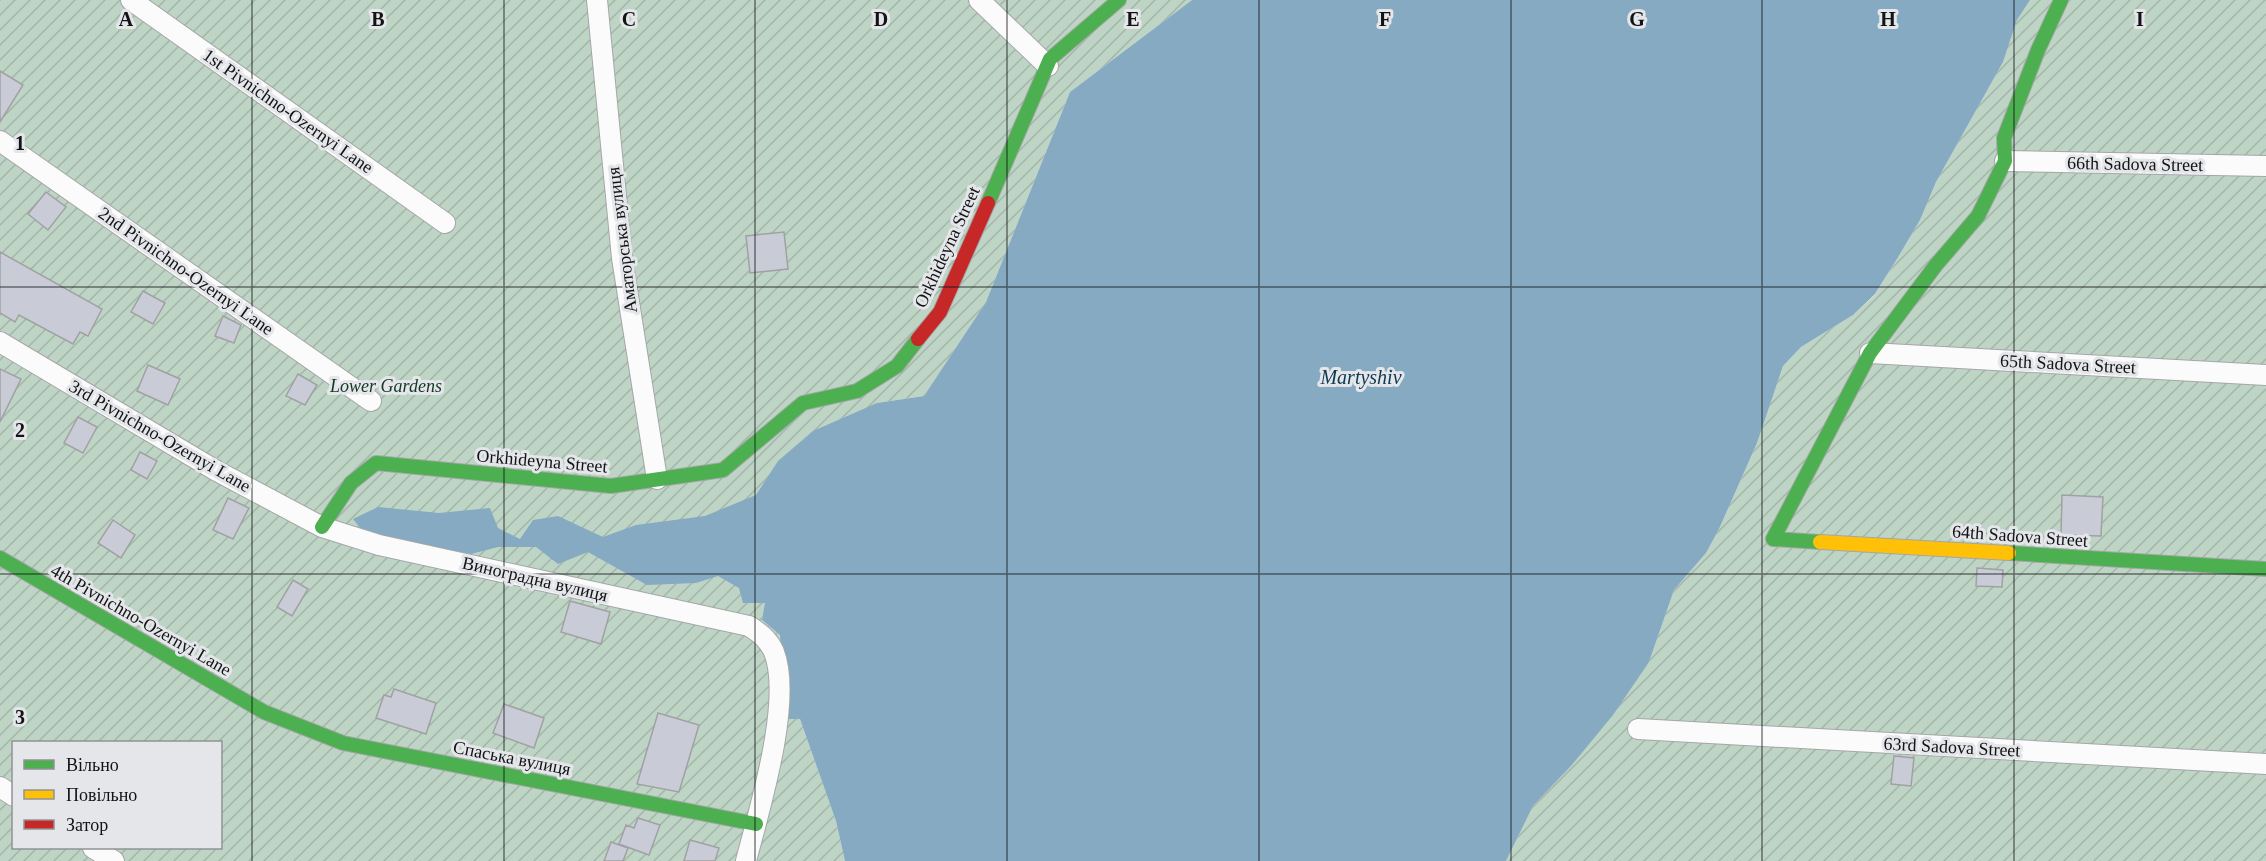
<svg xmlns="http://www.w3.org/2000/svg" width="2266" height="861" font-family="'Times New Roman',serif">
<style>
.garden{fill:url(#garden-furrows);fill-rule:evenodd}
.water{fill:#85aac1}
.building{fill:#c9ccd7;stroke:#a0a1a2;stroke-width:1.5}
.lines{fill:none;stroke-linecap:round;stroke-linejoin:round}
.street-casing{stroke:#a5a6a7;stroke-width:22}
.fast-casing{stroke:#a5a6a7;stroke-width:16}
.slow-casing{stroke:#a5a6a7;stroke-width:16}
.jam-casing{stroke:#a5a6a7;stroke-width:16}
.street{stroke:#fbfbfc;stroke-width:20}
.fast{stroke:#4caf50;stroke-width:14}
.slow{stroke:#ffc107;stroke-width:14}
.jam{stroke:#c62828;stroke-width:14}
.grid{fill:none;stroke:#121314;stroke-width:1.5;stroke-opacity:0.55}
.labels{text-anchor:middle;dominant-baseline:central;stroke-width:6;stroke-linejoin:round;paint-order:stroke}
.street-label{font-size:18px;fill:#121314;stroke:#e5e6ea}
.park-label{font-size:18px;font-style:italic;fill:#113a23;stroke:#e5e6ea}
.water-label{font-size:20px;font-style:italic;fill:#0d3950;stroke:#e5e6ea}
.grid-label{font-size:20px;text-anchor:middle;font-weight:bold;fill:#121314;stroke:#e5e6ea;stroke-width:6;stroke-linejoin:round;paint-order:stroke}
</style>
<defs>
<pattern id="garden-furrows" width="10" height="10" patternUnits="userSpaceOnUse" patternTransform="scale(1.5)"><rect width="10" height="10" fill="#bed5c6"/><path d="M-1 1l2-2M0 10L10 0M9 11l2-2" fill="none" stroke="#a2b6a9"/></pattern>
</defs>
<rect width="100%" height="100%" fill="#e6e7e9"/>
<path class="garden" d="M 0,0 L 1192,0 L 1070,92 L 986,302 L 924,396 L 877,403 L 766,603 L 762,620 L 780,635 L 785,699 L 800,719 L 836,821 L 845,861 L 0,861 ZM 14,742 L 220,742 L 220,848 L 14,848 Z
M 2030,0 L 2266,0 L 2266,861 L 1506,861 L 1533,806 L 1571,766 L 1649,662 L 1674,590 L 1706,553 L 1719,529 L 1757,443 L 1783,366 L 1801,347 L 1853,315 L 1875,295 L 1897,259 L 1920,220 L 1936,182 L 2003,62 L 2017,20 Z"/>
<path class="water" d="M 1192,0 L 2030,0 L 2017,20 L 2003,62 L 1936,182 L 1920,220 L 1897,259 L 1875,294 L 1853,315 L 1801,347 L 1783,366 L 1757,443 L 1719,529 L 1706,553 L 1674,590 L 1649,662 L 1613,715 L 1571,766 L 1533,806 L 1506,861 L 845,861 L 836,821 L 800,719 L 785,719 L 780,635 L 762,620 L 765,603 L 743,603 L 739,588 L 718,576 L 696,583 L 647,585 L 588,552 L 558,564 L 536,547 L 498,547 L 471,554 L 365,534 L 353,519 L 378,507 L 439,513 L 490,508 L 498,528 L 520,539 L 533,520 L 558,516 L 603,537 L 636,525 L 705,516 L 756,495 L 778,461 L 813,431 L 877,403 L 924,396 L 986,302 L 1070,92 Z"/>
<path class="building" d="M 0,71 L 23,85 L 0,122 Z
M 46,192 L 66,207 L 48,230 L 28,214 Z
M 784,232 L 788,269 L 750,273 L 746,236 Z
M 0,252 L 102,309 L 88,336 L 80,332 L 73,344 L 19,315 L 15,322 L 0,313 Z
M 143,291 L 165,303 L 153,324 L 131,312 Z
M 223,316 L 241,325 L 234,343 L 215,336 Z
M 148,365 L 180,379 L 168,405 L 137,391 Z
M 0,369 L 21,379 L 0,422 Z
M 298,374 L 317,385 L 305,405 L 286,396 Z
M 78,417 L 97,427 L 83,453 L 64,443 Z
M 140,452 L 157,461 L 147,479 L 131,470 Z
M 2062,495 L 2103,497 L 2101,536 L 2061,535 Z
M 228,498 L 249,508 L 233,539 L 213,530 Z
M 113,520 L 135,535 L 121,558 L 98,543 Z
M 1977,568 L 2003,570 L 2002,587 L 1976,586 Z
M 293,580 L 308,589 L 292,616 L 277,607 Z
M 570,601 L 610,612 L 601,644 L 561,632 Z
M 394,689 L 436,703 L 426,734 L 376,718 L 384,695 L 391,697 Z
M 504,704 L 544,718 L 534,748 L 493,733 Z
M 658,713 L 699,725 L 679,792 L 637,784 Z
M 1894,756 L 1914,758 L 1911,786 L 1891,784 Z
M 638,818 L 660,825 L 649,855 L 619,844 L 626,825 L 634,828 Z
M 690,840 L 719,848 L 715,861 L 684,861 Z
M 611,842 L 628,848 L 623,861 L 604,861 Z"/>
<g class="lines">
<defs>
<path id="street" d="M 131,0 L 445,223
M 597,0 L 622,258 L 657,479
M 979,0 L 1048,66
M 0,141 L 371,401
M 2005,161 L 2266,166
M 0,342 L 215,470 L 322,527 L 379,545 L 749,626 C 760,633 768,639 774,652 C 793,701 759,810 746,861
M 1870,353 L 2266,375
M 1638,729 L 2266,764
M 0,787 L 14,796
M 93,848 L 114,861"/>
<path id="fast" d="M 988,203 L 1050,59 L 1119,0
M 322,527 L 351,483 L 376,463 L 611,486 L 723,470 L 803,403 L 857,391 L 897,366 L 918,339
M 1820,542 L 1773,539 L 1870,353 L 1936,265 L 1978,216 L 2005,161 L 2004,138 L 2038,50 L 2061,0
M 2009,553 L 2266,569
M 0,558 L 264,712 L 343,743 L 756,824"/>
<path id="slow" d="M 1820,542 L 2009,553"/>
<path id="jam" d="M 918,339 L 940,312 L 988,203"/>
</defs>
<use href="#street" class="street-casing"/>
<use href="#fast" class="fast-casing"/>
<use href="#slow" class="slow-casing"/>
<use href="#jam" class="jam-casing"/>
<use href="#street" class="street"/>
<use href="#fast" class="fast"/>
<use href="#slow" class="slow"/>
<use href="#jam" class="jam"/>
</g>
<path class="grid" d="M 252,0 L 252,861M 504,0 L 504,861M 755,0 L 755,861M 1007,0 L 1007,861M 1259,0 L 1259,861M 1511,0 L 1511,861M 1762,0 L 1762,861M 2014,0 L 2014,861M 0,287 L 2266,287M 0,574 L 2266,574"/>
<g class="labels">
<g class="street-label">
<text transform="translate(288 111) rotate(35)">1st Pivnichno-Ozernyi Lane</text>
<text transform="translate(2135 164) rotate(1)">66th Sadova Street</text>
<text transform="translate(622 240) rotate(-97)">Аматорська вулиця</text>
<text transform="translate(947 247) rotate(-65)">Orkhideyna Street</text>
<text transform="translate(186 271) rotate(35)">2nd Pivnichno-Ozernyi Lane</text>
<text transform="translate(2068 364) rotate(3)">65th Sadova Street</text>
<text transform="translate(160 436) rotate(30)">3rd Pivnichno-Ozernyi Lane</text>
<text transform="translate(542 461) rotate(5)">Orkhideyna Street</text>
<text transform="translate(2020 536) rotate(4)">64th Sadova Street</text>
<text transform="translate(535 579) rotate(13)">Виноградна вулиця</text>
<text transform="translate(141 620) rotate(30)">4th Pivnichno-Ozernyi Lane</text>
<text transform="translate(1952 747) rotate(3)">63rd Sadova Street</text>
<text transform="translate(512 758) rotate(11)">Спаська вулиця</text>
</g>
<g class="park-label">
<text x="386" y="386">Lower Gardens</text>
</g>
<g class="water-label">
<text x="1361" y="377">Martyshiv</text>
</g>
</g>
<g class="grid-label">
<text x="126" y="26">A</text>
<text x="378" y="26">B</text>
<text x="629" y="26">C</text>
<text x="881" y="26">D</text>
<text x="1133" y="26">E</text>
<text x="1385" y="26">F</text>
<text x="1637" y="26">G</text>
<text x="1888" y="26">H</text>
<text x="2140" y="26">I</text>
<text x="20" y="150">1</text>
<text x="20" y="437">2</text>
<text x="20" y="724">3</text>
</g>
<rect x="12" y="741" width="210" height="108" fill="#e5e6ea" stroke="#919294" stroke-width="1.5"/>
<rect x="24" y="760" width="30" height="9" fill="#4caf50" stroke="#919294" stroke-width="1.5"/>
<text x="66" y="771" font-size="18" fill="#121314">Вільно</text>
<rect x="24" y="790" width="30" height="9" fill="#ffc107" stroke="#919294" stroke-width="1.5"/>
<text x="66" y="801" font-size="18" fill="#121314">Повільно</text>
<rect x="24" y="820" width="30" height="9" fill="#c62828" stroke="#919294" stroke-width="1.5"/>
<text x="66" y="831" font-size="18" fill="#121314">Затор</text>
</svg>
